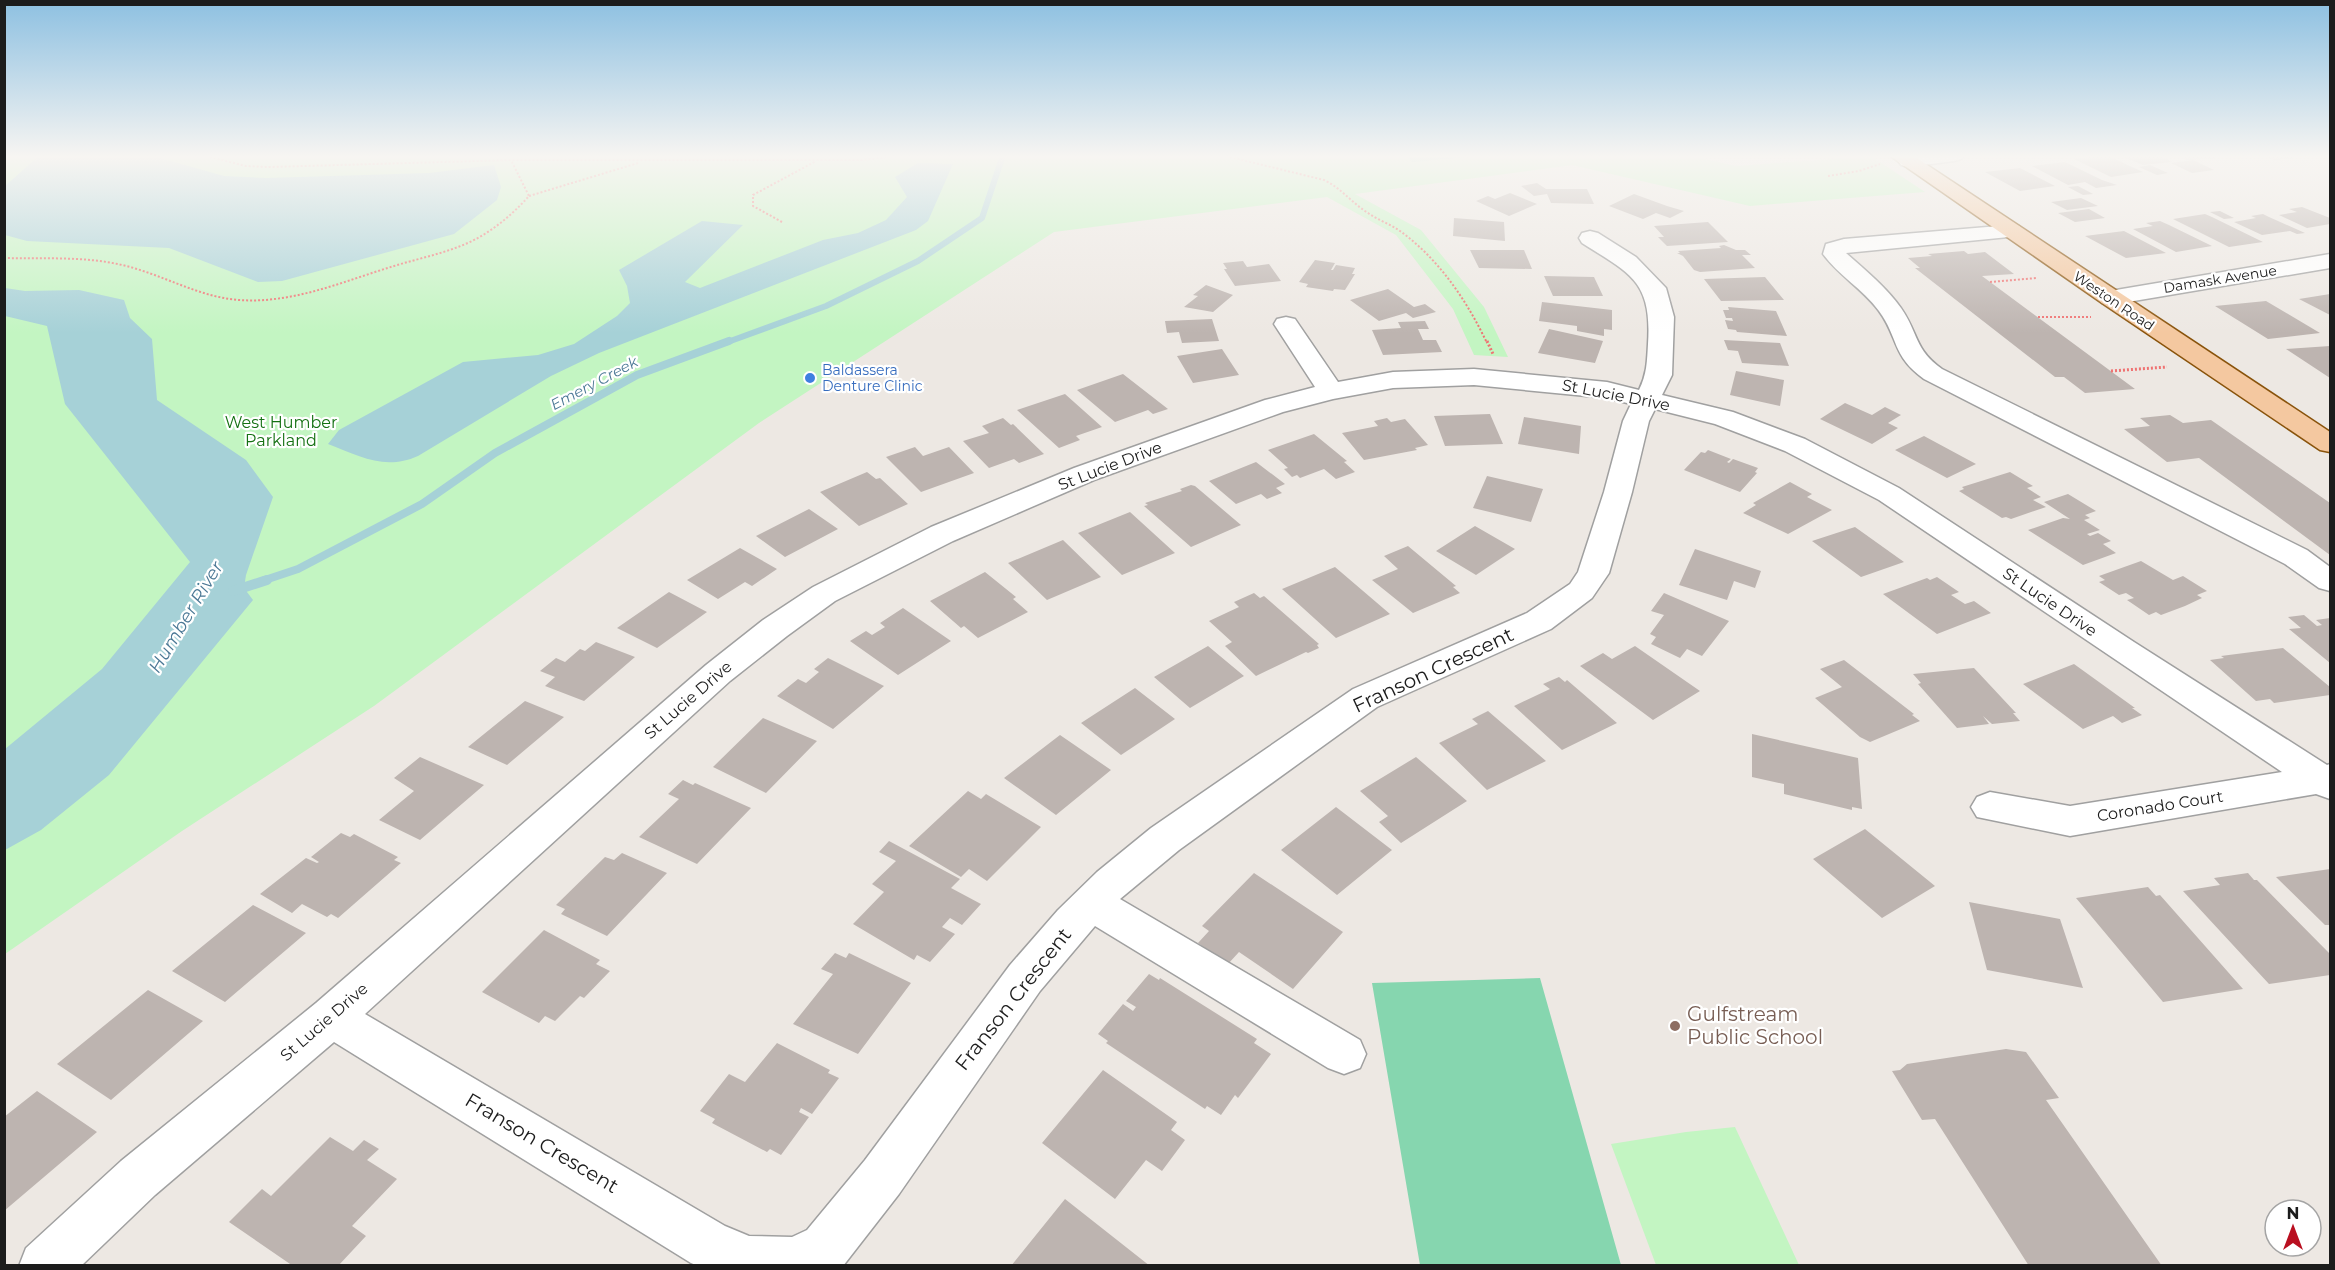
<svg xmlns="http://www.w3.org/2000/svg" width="2335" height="1270" font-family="Montserrat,sans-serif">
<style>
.park{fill:#c3f5c2}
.pitch{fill:#86d6af}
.water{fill:#a6d1d7}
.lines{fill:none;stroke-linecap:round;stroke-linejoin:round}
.stream-far2{stroke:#a6d1d7;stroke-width:6}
.stream-far1{stroke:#a6d1d7;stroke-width:8}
.stream{stroke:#a6d1d7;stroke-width:10}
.building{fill:#bdb4b0}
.minor-casing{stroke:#a0a0a0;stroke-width:3}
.major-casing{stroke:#89530b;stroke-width:3}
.path-far1{stroke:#ef7272;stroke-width:2;stroke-dasharray:2 2;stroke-linecap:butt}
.path{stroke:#ef7272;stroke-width:3;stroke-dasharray:2 2;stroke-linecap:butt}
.minor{fill:#fff;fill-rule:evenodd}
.major{fill:#f4c8a0;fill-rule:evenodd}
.shop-dot{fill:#3f7fe0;stroke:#fff;stroke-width:2}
.education-dot{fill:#8d6e63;stroke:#fff;stroke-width:2}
.labels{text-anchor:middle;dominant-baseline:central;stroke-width:4.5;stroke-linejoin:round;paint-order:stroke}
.far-street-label{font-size:14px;fill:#1c1c1c;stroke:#fff}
.far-shop-label{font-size:14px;fill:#366cbe;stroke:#fff;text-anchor:start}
.far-water-label{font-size:15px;font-style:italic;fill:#4b7895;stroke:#fff}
.street-label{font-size:16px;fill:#1c1c1c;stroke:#fff}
.park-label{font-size:16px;fill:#157113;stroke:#fff}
.water-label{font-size:18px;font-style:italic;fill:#4b7895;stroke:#fff}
.near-street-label{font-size:20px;fill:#1c1c1c;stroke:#fff}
.near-education-label{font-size:20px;fill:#785e54;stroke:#fff;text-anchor:start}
</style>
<rect width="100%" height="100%" fill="#ede8e3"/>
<path class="park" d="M 5,155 L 1686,155 L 1736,166 L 1871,156 L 1925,192 L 1750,206 L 1572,165 L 1355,194 L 1421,230 L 1484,307 L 1508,357 L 1474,355 L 1453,309 L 1396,235 L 1327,197 L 1054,232 L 759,423 L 374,706 L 182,831 L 5,954 Z
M 1735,1127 L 1799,1265 L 1656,1265 L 1611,1144 L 1686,1132 Z"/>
<path class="pitch" d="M 1406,155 L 1491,155 L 1412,162 Z
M 1540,978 L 1621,1265 L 1420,1265 L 1372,983 Z"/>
<path class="water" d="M 40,155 L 149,155 L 224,176 L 266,178 L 429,173 L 494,165 L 501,187 L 497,200 L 454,234 L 282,281 L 258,282 L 169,248 L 27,241 L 5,235 L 5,186 Z
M 918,163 L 953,164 L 928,221 L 916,230 L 599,353 L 551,376 L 418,456 C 384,471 360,456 328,444 L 339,430 L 463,362 L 538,355 L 574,344 L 617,316 L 630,303 L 627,286 L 619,270 L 702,221 L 743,225 L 685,282 L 700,288 L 823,240 L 858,233 L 886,220 L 907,197 L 895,177 Z
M 5,288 L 25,291 L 79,290 L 124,300 L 130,318 L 152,339 L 157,400 L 246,460 L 273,497 L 246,575 L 244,588 L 253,600 L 109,775 L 41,830 L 5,850 L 5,749 L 102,669 L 190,562 L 65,404 L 47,326 L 5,316 Z"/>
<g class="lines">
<path class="stream-far2" d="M 725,343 L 826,306 L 918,261 L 982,218 L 1003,155"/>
<path class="stream-far1" d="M 262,581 L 298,569 L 422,504 L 495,453 L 637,375 L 729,341"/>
<path class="stream" d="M 233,591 L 267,580"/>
</g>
<path class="building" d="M 2106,155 L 2143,172 L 2111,177 L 2074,159 Z
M 2119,155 L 2158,155 L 2172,162 L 2143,165 Z
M 2177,155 L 2209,155 L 2216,158 L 2187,160 Z
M 2262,155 L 2287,155 L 2294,158 L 2274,160 Z
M 2193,160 L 2214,170 L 2192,173 L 2171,163 Z
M 2065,162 L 2102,180 L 2117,185 L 2096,188 L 2085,182 L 2068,185 L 2032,166 Z
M 2150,165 L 2168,173 L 2157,175 L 2139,167 Z
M 2020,168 L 2055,186 L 2020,191 L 1985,172 Z
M 1537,183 L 1546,189 L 1587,189 L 1594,204 L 1551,203 L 1547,194 L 1534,196 L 1521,186 Z
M 2078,186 L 2093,194 L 2083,195 L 2068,187 Z
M 1510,193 L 1537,204 L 1509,216 L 1476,201 L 1488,196 L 1495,199 Z
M 1634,194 L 1667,206 L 1684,211 L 1670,218 L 1656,213 L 1643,219 L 1609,206 Z
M 2081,198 L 2098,206 L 2067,210 L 2051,202 Z
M 2302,207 L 2330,218 L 2330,224 L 2307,228 L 2279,215 L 2297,212 L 2289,209 Z
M 2089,209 L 2105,218 L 2075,222 L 2058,213 Z
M 2220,211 L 2234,218 L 2224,219 L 2210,212 Z
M 2205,214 L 2212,217 L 2263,242 L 2229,247 L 2173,219 Z
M 2263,214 L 2269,217 L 2305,233 L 2297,234 L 2290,231 L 2262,235 L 2234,222 L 2256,218 L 2251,216 Z
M 1454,218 L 1504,222 L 1505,241 L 1453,236 Z
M 2160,221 L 2169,225 L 2212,246 L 2176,252 L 2133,229 L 2153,226 L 2146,223 Z
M 1708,222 L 1728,242 L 1667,246 L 1658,237 L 1664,237 L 1654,226 Z
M 2124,231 L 2166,253 L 2126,258 L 2085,236 Z
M 1724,245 L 1736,250 L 1745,250 L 1751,255 L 1742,255 L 1755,268 L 1700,272 L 1694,270 L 1683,256 L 1677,253 L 1680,253 L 1678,251 L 1721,248 L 1719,246 Z
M 1470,250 L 1524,250 L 1532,269 L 1479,268 Z
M 1964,251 L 1968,254 L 1985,252 L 2014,274 L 1982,276 L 2135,389 L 2085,393 L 2064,377 L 2055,377 L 1915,268 L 1920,268 L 1908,258 L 1932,256 L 1928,254 Z
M 1315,260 L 1335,263 L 1331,270 L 1333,270 L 1336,265 L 1355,268 L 1352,274 L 1355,274 L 1345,290 L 1334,289 L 1333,291 L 1306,287 L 1308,284 L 1299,282 Z
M 1243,261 L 1247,267 L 1269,264 L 1281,281 L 1235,286 L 1224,269 L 1227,269 L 1223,263 Z
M 1544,276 L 1594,277 L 1603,296 L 1553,296 Z
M 1765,277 L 1784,300 L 1721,301 L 1704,279 Z
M 1206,285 L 1233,295 L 1213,312 L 1184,307 L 1198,296 L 1193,295 Z
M 1388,289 L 1414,307 L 1425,304 L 1436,312 L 1413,318 L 1406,313 L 1379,321 L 1350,300 Z
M 2330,294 L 2330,315 L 2299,299 Z
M 2266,301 L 2320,333 L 2268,339 L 2215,306 Z
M 1542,302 L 1612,310 L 1612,330 L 1604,329 L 1604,336 L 1577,331 L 1577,326 L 1539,321 Z
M 1728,307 L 1776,311 L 1787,336 L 1737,332 L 1736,330 L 1728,329 L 1725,320 L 1733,321 L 1732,318 L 1726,318 L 1723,310 L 1729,310 Z
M 1212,319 L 1219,341 L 1182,343 L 1179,332 L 1167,333 L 1165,321 Z
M 1425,321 L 1429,329 L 1418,329 L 1423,340 L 1436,340 L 1442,352 L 1383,355 L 1372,330 L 1401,328 L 1398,322 Z
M 1549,329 L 1603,341 L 1595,363 L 1538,353 Z
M 1724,340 L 1780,343 L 1789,366 L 1742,363 L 1738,351 L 1728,350 Z
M 2330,346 L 2330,378 L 2286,349 Z
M 1222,349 L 1239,375 L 1193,383 L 1177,356 Z
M 1736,371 L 1784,380 L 1780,406 L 1730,395 Z
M 1123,374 L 1168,409 L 1153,414 L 1148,410 L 1115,422 L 1077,390 Z
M 1065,394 L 1102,427 L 1076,436 L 1080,440 L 1059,448 L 1017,410 Z
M 1845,403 L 1872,415 L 1885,407 L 1901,415 L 1888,423 L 1898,428 L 1872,444 L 1820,419 Z
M 1490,414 L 1503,444 L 1445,446 L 1434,416 Z
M 2170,415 L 2183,423 L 2211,420 L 2330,503 L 2330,555 L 2199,458 L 2167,462 L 2124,429 L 2150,426 L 2140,418 Z
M 1524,417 L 1581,426 L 1579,454 L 1518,444 Z
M 1003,418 L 1011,425 L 1013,424 L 1044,454 L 1019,463 L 1014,459 L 989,468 L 963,441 L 989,433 L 982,426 Z
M 1387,418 L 1391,422 L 1405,419 L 1428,445 L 1415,448 L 1417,450 L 1364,460 L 1342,433 L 1378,426 L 1374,421 Z
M 1314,434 L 1347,461 L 1344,462 L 1355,472 L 1336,479 L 1324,469 L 1300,478 L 1297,475 L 1292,477 L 1284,469 L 1288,468 L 1268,450 Z
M 1924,436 L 1976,464 L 1947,478 L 1895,450 Z
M 915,447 L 923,456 L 949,447 L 974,473 L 921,492 L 886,457 Z
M 1708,450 L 1731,459 L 1727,462 L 1729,463 L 1733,459 L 1758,468 L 1755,472 L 1757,473 L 1740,492 L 1684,470 L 1701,452 L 1705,453 Z
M 1256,462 L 1285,484 L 1276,488 L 1282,493 L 1267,499 L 1261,494 L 1236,504 L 1209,481 Z
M 867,472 L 876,479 L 880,478 L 908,504 L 859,526 L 820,492 Z
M 2010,472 L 2033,486 L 2027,488 L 2041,497 L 2033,500 L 2046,507 L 2011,519 L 2006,517 L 2002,518 L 1959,491 L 1964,489 L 1962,487 Z
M 1487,476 L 1543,489 L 1531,522 L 1473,508 Z
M 1790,482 L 1812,494 L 1807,497 L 1832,510 L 1788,534 L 1743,513 L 1756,505 L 1753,503 Z
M 1191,485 L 1195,486 L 1241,525 L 1191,547 L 1144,506 L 1148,505 L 1145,503 L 1182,491 L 1180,489 Z
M 2068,494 L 2096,511 L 2085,515 L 2090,518 L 2084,520 L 2100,530 L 2087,534 L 2090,536 L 2098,533 L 2111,541 L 2103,544 L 2116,553 L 2083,565 L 2028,530 L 2063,518 L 2070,519 L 2044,502 Z
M 809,509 L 838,529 L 785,557 L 756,536 Z
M 1130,512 L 1175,553 L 1122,575 L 1078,533 Z
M 1475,526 L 1515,549 L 1476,575 L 1436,551 Z
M 1855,527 L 1904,562 L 1861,577 L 1812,541 Z
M 1063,540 L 1101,577 L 1047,600 L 1008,563 Z
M 1408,546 L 1456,586 L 1453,587 L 1460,593 L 1413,613 L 1372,580 L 1398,569 L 1384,556 Z
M 740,548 L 777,569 L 752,586 L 745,582 L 718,599 L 687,580 Z
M 1695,549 L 1761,571 L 1755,588 L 1734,581 L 1727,600 L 1679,585 Z
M 2141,561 L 2173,580 L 2183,576 L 2207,591 L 2197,595 L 2202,598 L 2185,606 L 2161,615 L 2156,612 L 2149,615 L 2127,600 L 2134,598 L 2126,593 L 2119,595 L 2099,582 L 2105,580 L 2099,576 Z
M 1335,567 L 1390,614 L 1336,638 L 1282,589 Z
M 985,572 L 1016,597 L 1013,599 L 1028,612 L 978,638 L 964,626 L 961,628 L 930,601 Z
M 1937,577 L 1959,592 L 1951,595 L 1965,604 L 1974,601 L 1991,613 L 1937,634 L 1883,594 L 1927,578 L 1930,580 Z
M 669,592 L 707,612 L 657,648 L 617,628 Z
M 1254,593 L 1260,598 L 1264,596 L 1319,644 L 1317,645 L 1319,648 L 1308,653 L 1306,652 L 1256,676 L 1225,646 L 1232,642 L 1209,621 L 1239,607 L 1234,602 Z
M 1664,593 L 1729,621 L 1702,656 L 1687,649 L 1680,658 L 1651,644 L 1656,637 L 1650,634 L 1664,615 L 1651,611 Z
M 903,608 L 951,641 L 898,675 L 850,641 L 866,631 L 872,635 L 885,627 L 880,623 Z
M 2304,615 L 2317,626 L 2322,625 L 2316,620 L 2330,618 L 2330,663 L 2289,629 L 2301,628 L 2288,617 Z
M 596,642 L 635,657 L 584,701 L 545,686 L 555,677 L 540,671 L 556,658 L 565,662 L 580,649 L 585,651 Z
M 1208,646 L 1244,676 L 1190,708 L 1154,677 Z
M 1635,646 L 1700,691 L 1653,720 L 1580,666 L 1603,653 L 1612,659 Z
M 2283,648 L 2330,687 L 2330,695 L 2274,703 L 2270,699 L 2256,701 L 2210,660 L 2224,658 L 2221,656 Z
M 828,658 L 884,686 L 833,729 L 777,696 L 798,679 L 806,683 L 819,672 L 814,669 Z
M 1844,660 L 1914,714 L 1912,715 L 1920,721 L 1870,742 L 1860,737 L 1815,698 L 1842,687 L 1820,669 Z
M 2074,664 L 2135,708 L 2132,708 L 2142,715 L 2122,723 L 2113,716 L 2083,729 L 2023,684 Z
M 1974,668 L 2016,713 L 2013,713 L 2020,721 L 1992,724 L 1983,716 L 1989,724 L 1957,728 L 1918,684 L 1921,683 L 1913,674 Z
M 1559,677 L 1565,682 L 1567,680 L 1617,723 L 1562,750 L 1514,706 L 1550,689 L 1543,684 Z
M 1135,688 L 1175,719 L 1121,755 L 1081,723 Z
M 525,701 L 564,717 L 507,765 L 468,747 Z
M 1488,711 L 1546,761 L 1487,790 L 1439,743 L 1478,724 L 1472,719 Z
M 763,718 L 817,741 L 766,793 L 713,767 Z
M 1752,734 L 1858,758 L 1862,809 L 1852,807 L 1852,810 L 1784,794 L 1784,784 L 1752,777 Z
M 1060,735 L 1111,770 L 1056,815 L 1004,778 Z
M 420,757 L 484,785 L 420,840 L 379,820 L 414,791 L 394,778 Z
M 1416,757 L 1467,801 L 1401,843 L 1379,822 L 1388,816 L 1360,791 Z
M 683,780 L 693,785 L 695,783 L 751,808 L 697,864 L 639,837 L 679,799 L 668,794 Z
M 968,791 L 981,799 L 986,794 L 1041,827 L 987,881 L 969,869 L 961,877 L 909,846 Z
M 1336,807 L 1392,850 L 1337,895 L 1281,850 Z
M 1865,829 L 1935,886 L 1882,918 L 1813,859 Z
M 341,833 L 350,837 L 354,834 L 398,857 L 394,860 L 401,863 L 338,918 L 331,914 L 327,917 L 302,904 L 292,913 L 260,894 L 306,858 L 317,863 L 319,862 L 311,857 Z
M 889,841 L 960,879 L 951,888 L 981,904 L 962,925 L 950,918 L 942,927 L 955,934 L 930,962 L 917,955 L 914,960 L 853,924 L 884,892 L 872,884 L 896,861 L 879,852 Z
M 622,853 L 667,873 L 607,936 L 561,914 L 565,909 L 556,905 L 605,857 L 614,860 Z
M 2330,869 L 2330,925 L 2325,925 L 2276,877 Z
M 1254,873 L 1343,932 L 1293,989 L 1239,952 L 1228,964 L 1198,943 L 1209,931 L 1202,926 Z
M 2248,873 L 2254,880 L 2257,880 L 2330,954 L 2330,975 L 2269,984 L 2183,891 L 2220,885 L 2214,878 Z
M 2148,887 L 2156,896 L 2160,895 L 2243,989 L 2163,1002 L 2076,898 Z
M 1969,902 L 2060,919 L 2083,988 L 1987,970 Z
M 253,905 L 306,933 L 225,1002 L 172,971 Z
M 544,930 L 600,960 L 596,964 L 610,971 L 584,998 L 580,996 L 555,1021 L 545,1016 L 539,1023 L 482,992 Z
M 835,953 L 846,958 L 849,953 L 911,983 L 858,1054 L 793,1024 L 833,974 L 821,969 Z
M 1149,974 L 1159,980 L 1160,978 L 1257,1039 L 1254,1043 L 1271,1054 L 1238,1098 L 1235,1095 L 1221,1115 L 1207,1106 L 1205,1109 L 1106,1043 L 1108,1041 L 1098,1034 L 1123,1004 L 1133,1011 L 1136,1007 L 1126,1001 Z
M 148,990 L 203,1021 L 111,1100 L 57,1064 Z
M 777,1043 L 830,1070 L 828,1073 L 839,1078 L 812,1114 L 801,1108 L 799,1112 L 809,1117 L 781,1155 L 770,1149 L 767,1152 L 712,1123 L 715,1119 L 700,1111 L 729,1074 L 745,1082 Z
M 2006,1049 L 2026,1052 L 2059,1098 L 2046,1100 L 2162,1266 L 2029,1266 L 1935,1119 L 1922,1120 L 1892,1071 L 1900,1070 L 1907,1064 Z
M 1103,1070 L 1177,1122 L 1171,1130 L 1185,1140 L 1162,1171 L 1146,1160 L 1115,1199 L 1042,1143 Z
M 37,1091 L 97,1132 L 4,1211 L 4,1117 Z
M 330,1137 L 353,1151 L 364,1140 L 379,1149 L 367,1160 L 397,1179 L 352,1226 L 366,1236 L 338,1266 L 293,1266 L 229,1222 L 262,1189 L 271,1196 Z
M 1065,1199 L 1150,1266 L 1011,1266 Z"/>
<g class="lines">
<defs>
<path id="minor" d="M 1908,155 L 1964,155 L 1961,159 L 1954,161 L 1908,167 L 1901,165 L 1898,161 L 1901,157 Z
M 2011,225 L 2019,226 L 2022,231 L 2019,236 L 1846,253 C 1865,270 1886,287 1901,308 C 1919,334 1914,349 1942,369 L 2307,550 L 2330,567 L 2330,591 L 2319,588 L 2285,564 L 1924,379 C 1891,355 1899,338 1879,311 C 1863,289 1838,275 1823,254 L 1826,244 L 1844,239 Z
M 1590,231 L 1598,233 L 1636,257 L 1666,288 L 1674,317 L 1672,375 L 1662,395 L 1733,412 L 1805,439 L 1899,488 L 2134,642 L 2327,765 L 2330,764 L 2330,799 L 2316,794 L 2070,836 L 1977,817 L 1971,807 L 1977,797 L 1990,792 L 2070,806 L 2282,772 L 1879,500 L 1785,451 L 1715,424 L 1655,409 L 1649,421 L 1632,492 L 1609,573 L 1592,598 L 1551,629 L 1377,707 L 1179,850 L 1120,899 L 1360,1040 L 1366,1054 L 1360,1068 L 1344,1074 L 1328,1068 L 1095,926 L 1040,991 L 899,1194 L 843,1266 L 698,1266 L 691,1263 L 334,1042 L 155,1195 L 81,1266 L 19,1266 L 26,1248 L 121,1161 L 316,1003 L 706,665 L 763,620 L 813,587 L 931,527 L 1074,468 L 1265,400 L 1315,387 L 1274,324 L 1277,319 L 1286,317 L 1295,319 L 1338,382 L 1393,372 L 1474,369 L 1607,382 L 1639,390 C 1647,374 1647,361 1648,344 C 1652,281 1631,274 1582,243 L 1579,238 L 1582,233 ZM 1474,385 L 1607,398 L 1631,404 L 1623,421 L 1604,492 L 1578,572 L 1570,584 L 1527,613 L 1353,689 L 1151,828 L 1097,872 L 1058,910 L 1010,965 L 865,1160 L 807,1230 L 792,1237 L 749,1236 L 725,1226 L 365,1014 L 730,681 L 787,636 L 835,601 L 953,541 L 1094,480 L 1283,412 L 1333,399 L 1393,388 Z
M 2330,254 L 2330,268 L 2110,305 L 2102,303 L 2098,298 L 2102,293 L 2110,291 Z"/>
<path id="major" d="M 1889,155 L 1912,155 L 2330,432 L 2330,452 L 2320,450 L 2102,303 Z"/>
</defs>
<use href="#minor" class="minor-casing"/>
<use href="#major" class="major-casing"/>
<path class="path-far1" d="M 202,155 L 246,166 L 269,167 L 511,160 L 863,160 L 903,155
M 1222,155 L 1324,180 C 1341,188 1352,203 1368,213 C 1378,220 1390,224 1400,231 C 1439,259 1467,301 1487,343
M 1828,176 L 1859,171 L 1880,164
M 529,196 L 638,163
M 782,222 L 753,206 L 753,195 L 816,161
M 4,258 C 43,259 84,256 122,265 C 162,274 198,297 239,300 C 293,304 344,281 394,266 C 420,258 447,253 472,241 C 494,230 513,214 529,196 L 511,160
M 1990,282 L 2037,278
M 2038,317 L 2091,317"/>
<path class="path" d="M 1487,341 L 1493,354
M 2111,371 L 2167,367"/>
<use href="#minor" class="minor"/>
<use href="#major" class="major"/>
</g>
<linearGradient id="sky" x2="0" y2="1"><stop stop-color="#8dc0e1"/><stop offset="0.47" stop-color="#f7f5f2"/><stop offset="1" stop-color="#f7f5f2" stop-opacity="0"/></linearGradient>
<rect width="2335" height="333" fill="url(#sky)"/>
<circle class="shop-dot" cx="810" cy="378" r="6"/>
<circle class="education-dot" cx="1675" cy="1026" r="6"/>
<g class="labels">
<g class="far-street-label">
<text transform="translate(2220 279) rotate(-9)">Damask Avenue</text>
<text transform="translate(2114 301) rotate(34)">Weston Road</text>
</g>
<g class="far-shop-label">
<text x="822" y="370">Baldassera<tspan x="822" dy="16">Denture Clinic</tspan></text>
</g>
<g class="far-water-label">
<text transform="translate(594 383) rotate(-28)">Emery Creek</text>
</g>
<g class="street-label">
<text transform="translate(1616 395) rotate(11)">St Lucie Drive</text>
<text transform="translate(1110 466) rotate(-21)">St Lucie Drive</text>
<text transform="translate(2050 602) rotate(34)">St Lucie Drive</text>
<text transform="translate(688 700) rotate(-41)">St Lucie Drive</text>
<text transform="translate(2160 806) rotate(-9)">Coronado Court</text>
<text transform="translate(324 1022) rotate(-41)">St Lucie Drive</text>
</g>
<g class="park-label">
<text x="281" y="422">West Humber<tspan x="281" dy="18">Parkland</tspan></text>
</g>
<g class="water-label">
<text transform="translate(186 617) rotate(-59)">Humber River</text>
</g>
<g class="near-street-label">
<text transform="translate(1433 670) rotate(-25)">Franson Crescent</text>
<text transform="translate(1013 999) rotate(-52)">Franson Crescent</text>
<text transform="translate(542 1143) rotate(31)">Franson Crescent</text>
</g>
<g class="near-education-label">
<text x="1687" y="1014">Gulfstream<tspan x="1687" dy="23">Public School</tspan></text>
</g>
</g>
<rect width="2335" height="1270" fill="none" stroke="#1c1c1c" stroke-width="12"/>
<g transform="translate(2293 1228)"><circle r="28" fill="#ffffff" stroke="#a4a4a4" stroke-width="1.5"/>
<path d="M0-4.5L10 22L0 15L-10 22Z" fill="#b90f20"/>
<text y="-9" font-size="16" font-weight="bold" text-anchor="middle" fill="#1c1c1c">N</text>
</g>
</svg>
